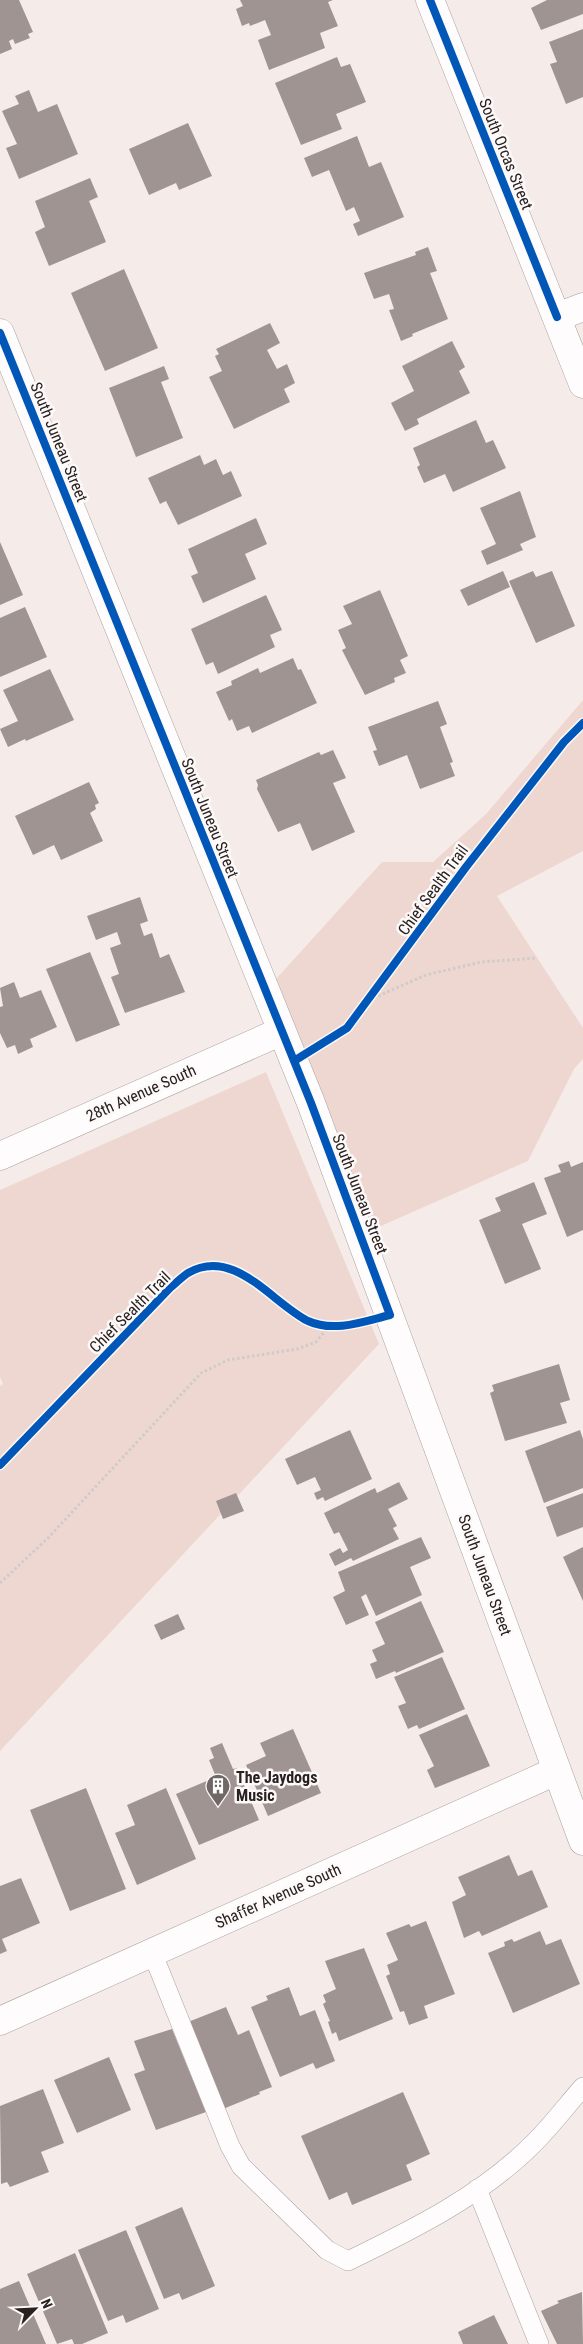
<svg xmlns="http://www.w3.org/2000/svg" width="583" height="2344" font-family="'Roboto Condensed',sans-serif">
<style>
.green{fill:#efd7d1}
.building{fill:#9f9491}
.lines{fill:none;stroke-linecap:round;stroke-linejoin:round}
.lane-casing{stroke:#aaa2a0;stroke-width:20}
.street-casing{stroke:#aaa2a0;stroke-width:29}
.secondary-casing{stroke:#aaa2a0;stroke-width:29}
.path{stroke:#cfcbca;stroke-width:3;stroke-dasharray:2.5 2.5;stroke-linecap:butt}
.lane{stroke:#fefcfc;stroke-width:19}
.street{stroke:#fefcfc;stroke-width:28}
.secondary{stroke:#fefcfc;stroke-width:28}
.cycleway-casing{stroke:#fcf9f8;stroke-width:11}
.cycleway{stroke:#0057b8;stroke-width:8}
.labels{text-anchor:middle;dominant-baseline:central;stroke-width:5;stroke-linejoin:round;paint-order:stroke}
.street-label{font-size:16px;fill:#282120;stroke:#fcf9f8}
.poi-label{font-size:16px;font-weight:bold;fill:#282120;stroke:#fcf9f8;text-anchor:start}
</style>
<rect width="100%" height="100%" fill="#f5ece9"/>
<path class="green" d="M 583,700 L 583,851 L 497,896 L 583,1028 L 583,1059 L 574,1069 L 528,1161 L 372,1230 L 276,979 L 382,862 L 433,862 L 486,814 Z
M 266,1072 L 379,1344 L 0,1751 L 0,1386 L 3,1384 L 0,1377 L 0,1190 Z"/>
<path class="building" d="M 0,0 L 19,0 L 33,32 L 28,34 L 30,38 L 15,44 L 13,39 L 9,41 L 12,49 L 0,54 Z
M 240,0 L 333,0 L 328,2 L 338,26 L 320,33 L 325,48 L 269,70 L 258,40 L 271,35 L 265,20 L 250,26 L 249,23 L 242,26 L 236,9 L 243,6 Z
M 547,0 L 583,0 L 583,14 L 541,30 L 531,8 Z
M 583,29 L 583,97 L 566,104 L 550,64 L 557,62 L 549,42 Z
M 337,57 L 341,67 L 350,64 L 366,102 L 336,114 L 342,129 L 301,145 L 275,83 Z
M 29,90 L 38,112 L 57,104 L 78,154 L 19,179 L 6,148 L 17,144 L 2,111 L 19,104 L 15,96 Z
M 188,123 L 212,176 L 179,190 L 176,183 L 149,195 L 129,149 Z
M 357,136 L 369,167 L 381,162 L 404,217 L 358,236 L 353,224 L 360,221 L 354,207 L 346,211 L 329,170 L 312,177 L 304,158 Z
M 90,178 L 98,197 L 89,201 L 106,242 L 49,266 L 35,232 L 45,227 L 35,201 Z
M 428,247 L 437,271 L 430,273 L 448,319 L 412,334 L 413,336 L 401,341 L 389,310 L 394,309 L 389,294 L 374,299 L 364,273 L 416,255 L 415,252 Z
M 124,269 L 158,348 L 105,371 L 71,293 Z
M 270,323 L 280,343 L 267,350 L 277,369 L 287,364 L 295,383 L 284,389 L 290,402 L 234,429 L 209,377 L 222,371 L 215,356 L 219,354 L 216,349 Z
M 452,341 L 465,367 L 459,371 L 470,393 L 417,419 L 419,424 L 405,431 L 391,403 L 414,391 L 402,366 Z
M 164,366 L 169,379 L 161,382 L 183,438 L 136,457 L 109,388 Z
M 476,420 L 486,443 L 493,440 L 506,468 L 453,492 L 445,474 L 424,483 L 417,467 L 420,465 L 413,448 Z
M 200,455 L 204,465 L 216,459 L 223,475 L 231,471 L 242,496 L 178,525 L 166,501 L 160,504 L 148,478 Z
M 520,491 L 536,537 L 520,544 L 523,550 L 487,565 L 481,551 L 496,544 L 480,508 Z
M 256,518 L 267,544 L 245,554 L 256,579 L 203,603 L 191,576 L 198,573 L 188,549 Z
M 0,542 L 23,595 L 0,605 Z
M 503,571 L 510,587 L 468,606 L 460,590 Z
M 533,571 L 536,577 L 552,571 L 575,626 L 536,643 L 509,581 Z
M 380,590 L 408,656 L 400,660 L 406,673 L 394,678 L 395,682 L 365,695 L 342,650 L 346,648 L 338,630 L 352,624 L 343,606 Z
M 266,595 L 282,630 L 270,635 L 275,647 L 218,674 L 213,662 L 206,665 L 191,629 Z
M 25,607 L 47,657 L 0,677 L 0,618 Z
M 293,658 L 298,670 L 301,669 L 317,703 L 252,733 L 249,726 L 237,731 L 232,719 L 229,721 L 216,692 L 232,685 L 231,681 L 258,668 L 260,673 Z
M 50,669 L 74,720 L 26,741 L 25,739 L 8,747 L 0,729 L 18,721 L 3,690 Z
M 438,701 L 447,724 L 440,727 L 453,762 L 450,763 L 455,776 L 420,789 L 407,755 L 379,766 L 373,751 L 377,750 L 368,727 Z
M 333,750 L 346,778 L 333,783 L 355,832 L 312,851 L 300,823 L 278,832 L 257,789 L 258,785 L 256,780 L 319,752 L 321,755 Z
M 89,782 L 99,803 L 95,805 L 96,809 L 90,813 L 103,841 L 61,860 L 54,845 L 33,855 L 15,816 Z
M 140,897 L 148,921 L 140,924 L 144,936 L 152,933 L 160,958 L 169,954 L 185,992 L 125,1013 L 111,977 L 119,974 L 110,948 L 121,944 L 117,932 L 96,940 L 87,916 Z
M 90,952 L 120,1025 L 76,1042 L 46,969 Z
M 14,982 L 20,998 L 41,990 L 57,1027 L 30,1039 L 33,1047 L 18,1054 L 15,1045 L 7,1048 L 0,1033 L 0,1007 L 3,1006 L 0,988 Z
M 569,1161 L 571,1167 L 583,1162 L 583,1230 L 567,1237 L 544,1178 L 561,1172 L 558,1165 Z
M 534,1182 L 547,1214 L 522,1224 L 541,1269 L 505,1284 L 479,1220 L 501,1211 L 495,1198 Z
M 559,1364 L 570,1400 L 560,1403 L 567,1423 L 505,1441 L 490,1393 L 494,1391 L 492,1385 Z
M 350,1430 L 372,1479 L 325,1501 L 323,1497 L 317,1500 L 314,1493 L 321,1490 L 315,1477 L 297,1485 L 285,1459 Z
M 580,1430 L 583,1439 L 583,1488 L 544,1503 L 525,1451 Z
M 399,1482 L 408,1499 L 388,1509 L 397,1526 L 393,1528 L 399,1539 L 353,1561 L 351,1558 L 335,1566 L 329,1554 L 340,1548 L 343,1553 L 348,1550 L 339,1532 L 334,1534 L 324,1513 L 375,1488 L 377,1493 Z
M 236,1493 L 244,1511 L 223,1519 L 216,1501 Z
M 583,1493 L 583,1527 L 557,1537 L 546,1507 Z
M 421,1537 L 431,1558 L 410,1567 L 422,1595 L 376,1616 L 366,1594 L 361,1597 L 369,1615 L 346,1625 L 333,1597 L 345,1591 L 338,1572 Z
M 583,1547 L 583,1601 L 563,1557 Z
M 421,1601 L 444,1652 L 396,1673 L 395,1671 L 376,1679 L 370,1664 L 377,1661 L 372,1650 L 385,1644 L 375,1622 Z
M 178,1614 L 185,1629 L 161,1640 L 154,1625 Z
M 442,1657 L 465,1709 L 419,1729 L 417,1725 L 408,1729 L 398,1706 L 406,1703 L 394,1677 Z
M 467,1714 L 490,1766 L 435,1788 L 427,1770 L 434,1766 L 419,1735 Z
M 293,1729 L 321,1793 L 268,1816 L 246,1765 L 266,1756 L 260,1743 Z
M 222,1743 L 233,1769 L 237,1768 L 259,1820 L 199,1845 L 176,1794 L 216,1777 L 209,1760 L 214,1758 L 210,1748 Z
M 86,1788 L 126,1889 L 70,1911 L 30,1810 Z
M 166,1788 L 196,1859 L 137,1885 L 115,1833 L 135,1825 L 127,1805 Z
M 509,1855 L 518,1876 L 532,1870 L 548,1907 L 482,1936 L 479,1931 L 464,1938 L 452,1902 L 466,1895 L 458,1877 Z
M 21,1878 L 40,1923 L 2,1939 L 7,1951 L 0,1954 L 0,1886 Z
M 426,1921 L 455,1994 L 424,2006 L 428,2018 L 409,2025 L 404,2011 L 400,2012 L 386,1976 L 390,1974 L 387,1965 L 398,1960 L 386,1933 L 409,1924 L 411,1927 Z
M 540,1931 L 546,1945 L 561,1939 L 580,1984 L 513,2013 L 488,1953 L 505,1946 L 504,1942 L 512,1939 L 514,1942 Z
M 364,1948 L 393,2019 L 339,2041 L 336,2032 L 332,2034 L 328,2022 L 330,2021 L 323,2004 L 326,2002 L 323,1995 L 336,1989 L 325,1961 Z
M 289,1987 L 300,2016 L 315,2010 L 335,2061 L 316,2069 L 313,2063 L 280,2077 L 251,2007 L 268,2000 L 266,1996 Z
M 226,2007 L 238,2035 L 249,2030 L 272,2087 L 259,2092 L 260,2094 L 223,2109 L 188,2022 Z
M 172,2029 L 206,2112 L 156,2130 L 134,2074 L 145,2070 L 134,2041 Z
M 109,2057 L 131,2110 L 77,2133 L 54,2080 Z
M 43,2089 L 64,2143 L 41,2152 L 49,2172 L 10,2187 L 7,2182 L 1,2184 L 0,2106 Z
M 403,2092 L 430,2154 L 406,2165 L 412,2180 L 352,2205 L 347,2192 L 329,2200 L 301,2136 Z
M 182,2207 L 215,2286 L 182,2300 L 179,2293 L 164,2299 L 135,2227 Z
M 126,2230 L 159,2309 L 126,2323 L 123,2315 L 108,2321 L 78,2250 Z
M 75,2253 L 108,2333 L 82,2344 L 74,2344 L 72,2339 L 57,2344 L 27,2274 Z
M 19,2281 L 46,2344 L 0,2344 L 0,2289 Z
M 582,2292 L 583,2344 L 557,2344 L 541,2311 L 559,2303 L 557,2301 Z
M 494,2315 L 508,2344 L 463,2344 L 458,2332 Z"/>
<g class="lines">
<defs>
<path id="lane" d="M 152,1952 L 230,2146 L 241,2166 L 327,2250 L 348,2261 C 414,2229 483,2195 535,2142 C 552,2125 567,2105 583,2087
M 477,2189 L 539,2344"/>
<path id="street" d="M 557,317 L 583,307
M 0,333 L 311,1103 L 583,1841
M 0,1156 L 282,1031
M 0,2021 L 556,1771"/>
<path id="secondary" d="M 430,0 L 583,384"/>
</defs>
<use href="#lane" class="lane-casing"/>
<use href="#street" class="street-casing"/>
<use href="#secondary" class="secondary-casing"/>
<path class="path" d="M 369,1000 L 426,975 L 481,962 L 537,958
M 0,1583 L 48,1538 L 201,1373 L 228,1360 L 297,1349 L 316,1342 L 330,1325"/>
<use href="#lane" class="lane"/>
<use href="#street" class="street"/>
<use href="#secondary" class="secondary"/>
<defs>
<path id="cycleway" d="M 430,0 L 557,317
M 0,333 L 311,1103 L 390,1315 C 365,1321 334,1333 308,1321 C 272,1303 234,1246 188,1273 C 182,1277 176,1283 170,1288 L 0,1465
M 294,1061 L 347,1028 L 466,867 L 564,742 L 583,723"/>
</defs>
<use href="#cycleway" class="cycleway-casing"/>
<use href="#cycleway" class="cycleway"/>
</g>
<defs>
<symbol id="building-pin" viewBox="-11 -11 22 30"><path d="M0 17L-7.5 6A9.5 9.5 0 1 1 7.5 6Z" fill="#706866" stroke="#fcf9f8"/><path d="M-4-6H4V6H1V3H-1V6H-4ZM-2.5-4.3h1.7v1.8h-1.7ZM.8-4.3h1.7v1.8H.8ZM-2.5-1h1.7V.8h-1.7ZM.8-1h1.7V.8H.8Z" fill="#fff"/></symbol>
</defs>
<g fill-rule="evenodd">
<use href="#building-pin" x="204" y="1772" width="28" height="38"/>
</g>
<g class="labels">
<g class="street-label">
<text transform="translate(506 154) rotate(68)">South Orcas Street</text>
<text transform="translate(59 442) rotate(68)">South Juneau Street</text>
<text transform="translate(210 818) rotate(68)">South Juneau Street</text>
<text transform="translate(433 890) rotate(-54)">Chief Sealth Trail</text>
<text transform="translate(141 1093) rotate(-24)">28th Avenue South</text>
<text transform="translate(360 1194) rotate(69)">South Juneau Street</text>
<text transform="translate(130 1312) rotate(-45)">Chief Sealth Trail</text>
<text transform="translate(485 1575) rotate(70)">South Juneau Street</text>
<text transform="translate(278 1896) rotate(-24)">Shaffer Avenue South</text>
</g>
<g class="poi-label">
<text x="236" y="1777">The Jaydogs<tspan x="236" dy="18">Music</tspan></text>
</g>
</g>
<g transform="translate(35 2309) rotate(66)" stroke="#fcf9f8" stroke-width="4" paint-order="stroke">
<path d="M0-4L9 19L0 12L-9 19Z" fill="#282120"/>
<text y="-8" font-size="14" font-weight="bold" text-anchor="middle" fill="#282120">N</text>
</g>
</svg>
